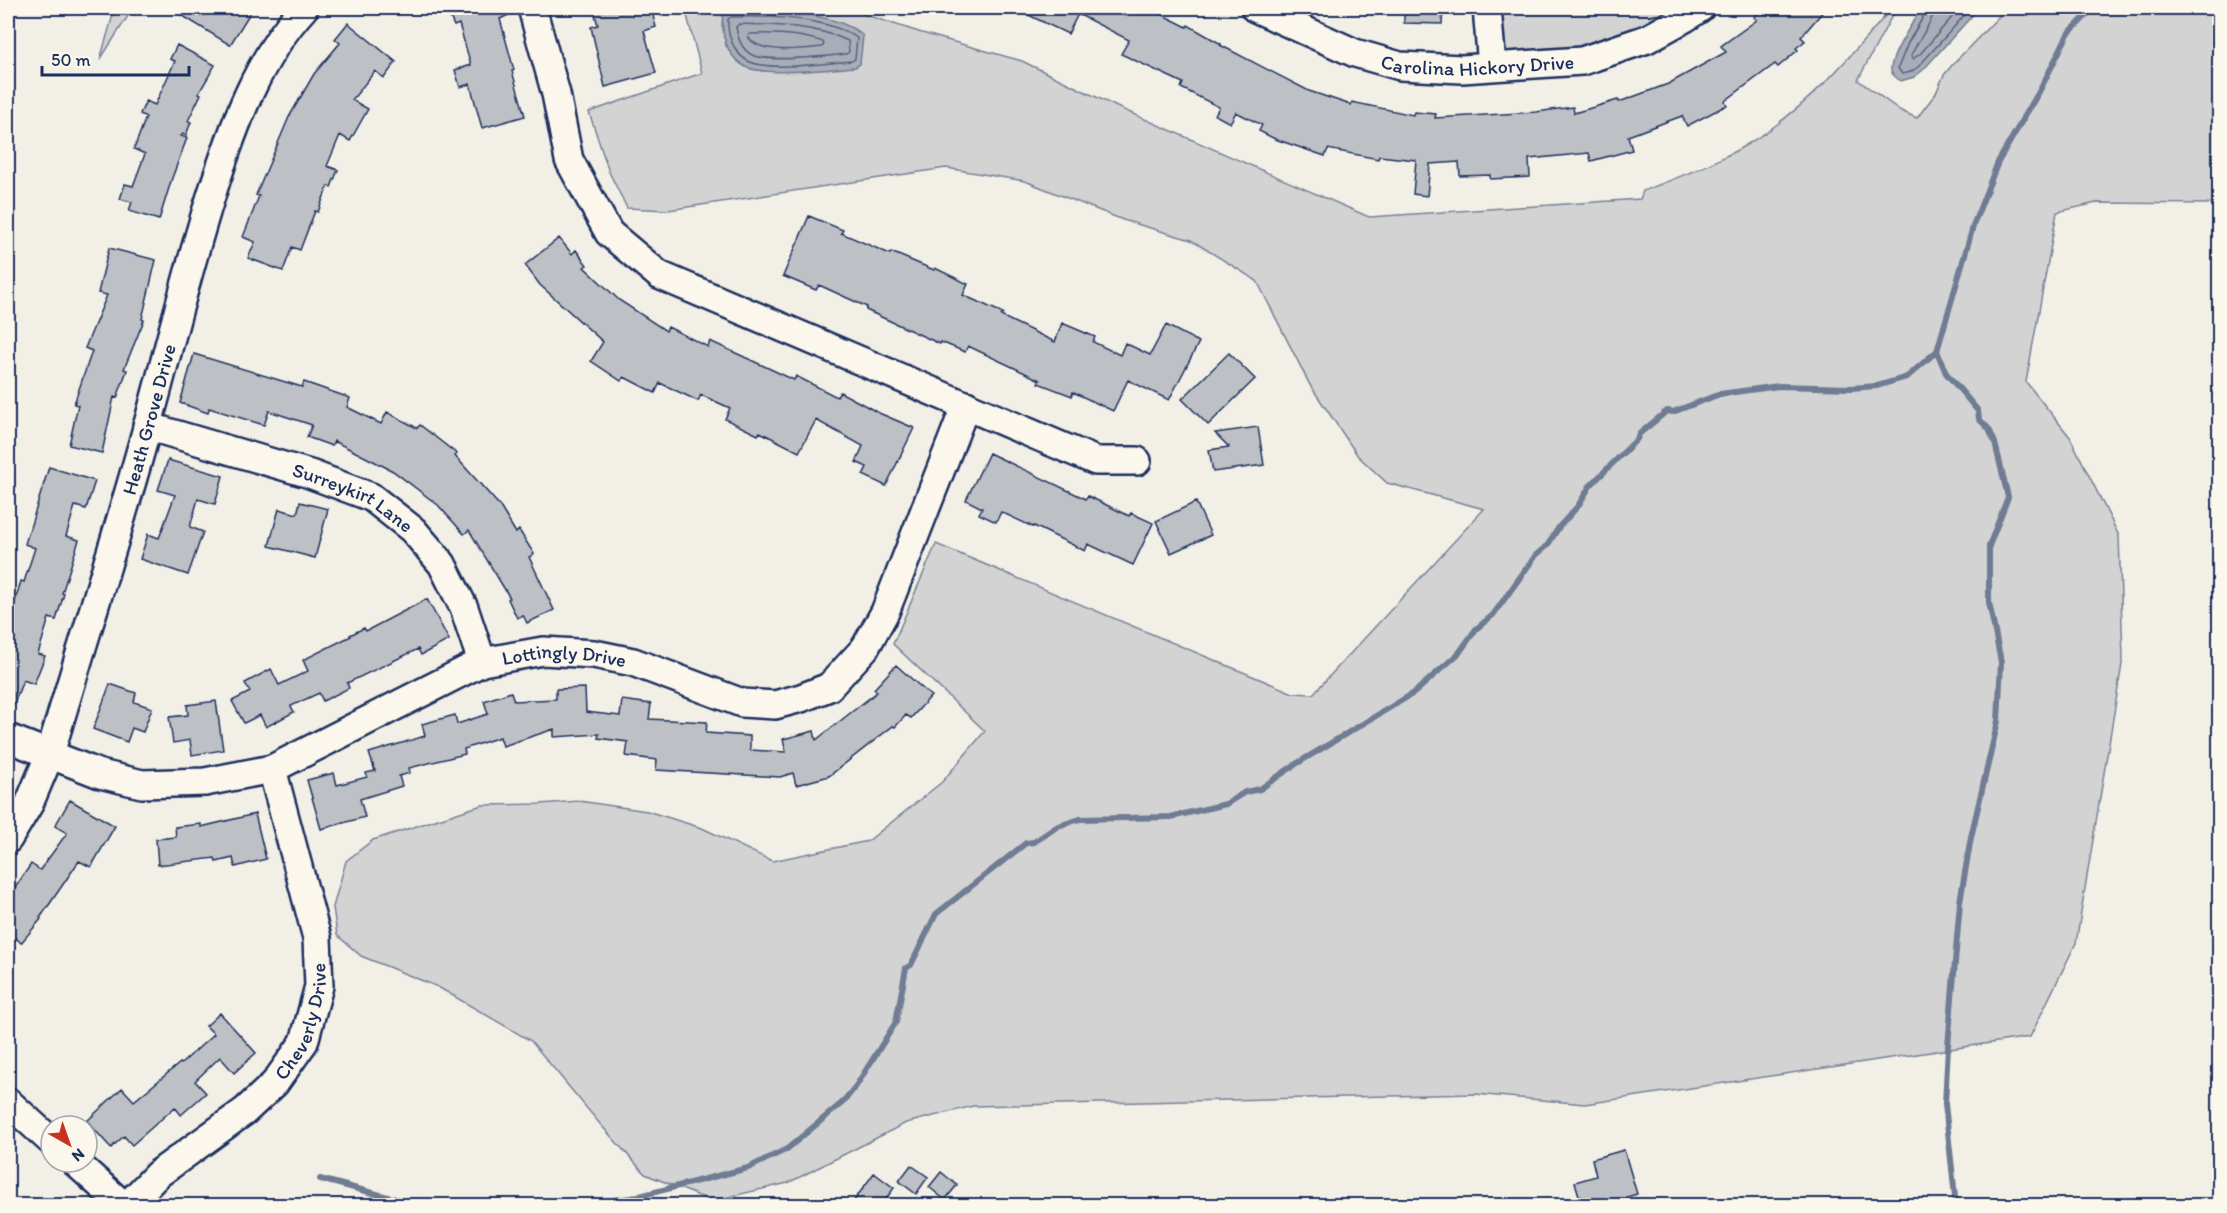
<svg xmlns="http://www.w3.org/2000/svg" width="2227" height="1213" font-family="Itim,sans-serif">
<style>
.green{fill:#d2d3d2;stroke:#768198;stroke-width:1.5;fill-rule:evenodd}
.water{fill:#a9adb7;stroke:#707b93;stroke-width:1.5}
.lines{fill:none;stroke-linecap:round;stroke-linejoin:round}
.shore{stroke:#546182;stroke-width:1.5}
.stream{stroke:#707b93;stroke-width:6}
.building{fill:#bdc0c4;stroke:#1b2f5e;stroke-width:1.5}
.minor-casing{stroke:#1b2f5e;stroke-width:32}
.minor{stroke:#fbf7ec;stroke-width:27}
.labels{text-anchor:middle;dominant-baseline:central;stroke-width:5;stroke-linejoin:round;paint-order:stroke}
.street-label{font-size:20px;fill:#1b2f5e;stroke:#fbf7ec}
</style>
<rect width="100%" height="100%" fill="#f2efe6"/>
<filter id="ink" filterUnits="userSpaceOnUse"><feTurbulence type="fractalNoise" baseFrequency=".0167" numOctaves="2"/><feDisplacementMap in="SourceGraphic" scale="12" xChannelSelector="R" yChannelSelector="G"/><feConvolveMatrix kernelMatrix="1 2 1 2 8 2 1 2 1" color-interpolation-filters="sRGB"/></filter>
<g filter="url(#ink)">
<path class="green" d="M 115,8 L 133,8 L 100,60 Z
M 685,8 L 844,8 L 922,33 L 1022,61 L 1117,107 L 1369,217 L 1640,199 L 1643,191 C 1679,177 1717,163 1751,142 C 1807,108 1850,57 1892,8 L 1896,8 L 1858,80 L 1901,111 L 1917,118 L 1936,93 L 1944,75 L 1953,64 L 2007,8 L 2219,8 L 2219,204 L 2096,203 L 2057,212 L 2026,382 L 2070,437 L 2119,536 L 2123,658 L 2076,943 L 2030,1037 L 1585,1104 L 1475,1094 L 973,1106 L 906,1123 L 788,1183 L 711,1201 L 645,1174 L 600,1124 L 531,1041 L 438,987 L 361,956 L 337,935 L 333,907 L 346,861 L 373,840 L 482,805 L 540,804 L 579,801 L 647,811 L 702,828 L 772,861 L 868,841 L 942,782 L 985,731 L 893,644 L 936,544 L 1293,693 L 1313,694 L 1484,509 L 1387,483 L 1358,456 L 1310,385 L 1257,281 L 1191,240 L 1123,220 L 1025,181 L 946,168 L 668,210 L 627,208 L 609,172 L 589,112 L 702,73 ZM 726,11 C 771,10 817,12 858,31 L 855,67 L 762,71 L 726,46 L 722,25 L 723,14 Z
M 1487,8 L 1700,8 L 1647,39 L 1492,66 Z"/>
<path class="water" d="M 1922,8 L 1979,8 L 1923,70 L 1914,77 L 1901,81 C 1897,78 1892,76 1891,70 C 1890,56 1914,20 1922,8 Z
M 726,11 C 763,10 835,10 863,36 L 860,64 L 855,67 C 831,69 763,77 744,66 C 726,55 721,34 723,14 Z"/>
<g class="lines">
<path class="shore" d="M 1927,8 L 1926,12 L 1908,43 L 1898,68 L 1902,74 L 1911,72 L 1919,66 L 1971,8
M 1934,8 C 1933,24 1917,40 1911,56 L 1913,59 L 1921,53 L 1960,8
M 731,17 C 766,16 827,17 857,38 L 855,59 L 852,61 C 827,63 772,71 750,62 C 734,55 727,35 728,19 Z
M 739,24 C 776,25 814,25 848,41 L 849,52 L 846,54 C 826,56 769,63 752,55 C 741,49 738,38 736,27 Z
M 749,34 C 772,33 801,34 823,42 L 824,44 L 822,47 C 802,49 760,55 748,37 Z"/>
<path class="stream" d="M 1937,351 L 1946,373 L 1978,411 L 1979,419 L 1989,429 L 1995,443 L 2008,497 L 1989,546 L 1989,602 L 2001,662 L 1998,721 L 1971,837 L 1960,902 L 1948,1046 L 1945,1104 L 1956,1206
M 320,1179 L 422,1206
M 557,1206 L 632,1198 L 748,1168 L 787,1149 L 842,1103 L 856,1086 L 896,1022 L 906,968 L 911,965 L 936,914 L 1026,843 L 1034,842 L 1058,826 L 1080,819 L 1171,817 L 1226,804 L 1245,792 L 1260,789 L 1296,764 L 1414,693 L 1459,653 L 1476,629 L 1493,615 L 1536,555 L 1547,546 L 1559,527 L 1578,506 L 1590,486 L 1637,439 L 1639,434 L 1667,411 L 1673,412 L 1720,394 L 1779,386 L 1851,388 L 1877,386 L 1907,377 L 1937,351 L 1974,223 L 1998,162 L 2040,90 L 2068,34 L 2094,8"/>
</g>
<path class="building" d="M 170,8 L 253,8 L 230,45 Z
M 454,8 L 517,8 L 517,11 L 500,19 L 514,70 L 512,71 L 525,116 L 482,128 L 470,84 L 460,87 L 455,70 L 471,65 L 459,24 L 454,26 L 448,12 Z
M 593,8 L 645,8 L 646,14 L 652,12 L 656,27 L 644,31 L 656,73 L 605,87 L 591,27 L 598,25 Z
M 1014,8 L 1149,8 L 1187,27 L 1188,25 L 1221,44 L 1220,45 L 1309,91 L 1351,105 L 1352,102 L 1413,115 L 1414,112 L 1436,114 L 1435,118 L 1536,112 L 1573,107 L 1574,113 L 1618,100 L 1619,102 L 1668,84 L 1726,52 L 1721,46 L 1757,20 L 1754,17 L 1764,8 L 1826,8 L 1801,37 L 1805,41 L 1796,48 L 1798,50 L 1778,67 L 1775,64 L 1725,101 L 1727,105 L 1687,126 L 1682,116 L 1628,136 L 1632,150 L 1591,161 L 1589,153 L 1529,159 L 1530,177 L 1490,179 L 1490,175 L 1460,176 L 1459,162 L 1430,164 L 1427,196 L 1413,194 L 1416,160 L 1379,156 L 1378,159 L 1328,149 L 1325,156 L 1275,139 L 1259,131 L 1262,125 L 1236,112 L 1230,123 L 1215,115 L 1219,107 L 1181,88 L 1183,83 L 1121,54 L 1129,40 L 1078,14 L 1068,34 Z
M 1404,8 L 1443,8 L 1442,24 L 1404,23 Z
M 348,23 L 396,62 L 384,78 L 375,71 L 352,100 L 368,109 L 350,141 L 340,135 L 327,166 L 338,170 L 331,187 L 328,186 L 318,212 L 315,211 L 300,250 L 292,247 L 283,271 L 248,258 L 255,242 L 243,237 L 259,196 L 256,195 L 289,117 L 314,74 L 340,43 L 335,39 Z
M 177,45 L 215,65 L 199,93 L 201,94 L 188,121 L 191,122 L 186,135 L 183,134 L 181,136 L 187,138 L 172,178 L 159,220 L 129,211 L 132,202 L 120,199 L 125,184 L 133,186 L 145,154 L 134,149 L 146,117 L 140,114 L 146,101 L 155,105 L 175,61 L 170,59 Z
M 809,216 L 843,230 L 841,233 L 890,254 L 891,252 L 934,270 L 935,268 L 968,284 L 963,295 L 1003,313 L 1001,316 L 1055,342 L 1062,323 L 1095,337 L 1093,342 L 1120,355 L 1125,343 L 1150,355 L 1166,325 L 1199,342 L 1169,400 L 1128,380 L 1113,411 L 1073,392 L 1072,396 L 1038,383 L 1040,380 L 968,346 L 965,352 L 941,342 L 940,344 L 866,310 L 867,307 L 819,285 L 816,290 L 783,276 Z
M 559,238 L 572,254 L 576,250 L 587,265 L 584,267 L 619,300 L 666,331 L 668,327 L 708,347 L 710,341 L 794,380 L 796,376 L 837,397 L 840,392 L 879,413 L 914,428 L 886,486 L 863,475 L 867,467 L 856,462 L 863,446 L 816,420 L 799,452 L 760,432 L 758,435 L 725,419 L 730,408 L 701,395 L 698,401 L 660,383 L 655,393 L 624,377 L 621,381 L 591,361 L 603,342 L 540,285 L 525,265 Z
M 109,248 L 156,260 L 142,319 L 144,320 L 124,369 L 127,370 L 117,398 L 114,397 L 102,453 L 69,445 L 78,405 L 74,404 L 92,351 L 85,348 L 107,295 L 98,293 Z
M 1229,353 L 1255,379 L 1208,425 L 1182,399 Z
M 194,354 L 302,387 L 304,382 L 350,398 L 347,407 L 381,424 L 387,412 L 417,428 L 420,425 L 457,454 L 455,456 L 499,505 L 516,533 L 519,530 L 534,554 L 529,557 L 554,610 L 527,623 L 523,615 L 517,618 L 508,599 L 510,598 L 469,530 L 464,534 L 438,505 L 393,471 L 334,441 L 332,446 L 307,437 L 312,425 L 269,411 L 264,425 L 209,408 L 208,413 L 180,403 Z
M 1258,427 L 1264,465 L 1213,472 L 1209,450 L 1229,447 L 1215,433 Z
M 989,453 L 1086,499 L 1088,496 L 1129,516 L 1131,513 L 1153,523 L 1133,565 L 1088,544 L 1085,551 L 1034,526 L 1033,527 L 1001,512 L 996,522 L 979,514 L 982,508 L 966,500 Z
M 168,460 L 223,476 L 215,504 L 198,499 L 190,527 L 203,532 L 188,575 L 140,559 L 148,534 L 159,538 L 175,495 L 158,490 Z
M 49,467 L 95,481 L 86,509 L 75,506 L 66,536 L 79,540 L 62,593 L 64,594 L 56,620 L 49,618 L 38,654 L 45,656 L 34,684 L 23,680 L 9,717 L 8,625 L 21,581 L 24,582 L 35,548 L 25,544 Z
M 300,502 L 328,509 L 315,558 L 269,546 L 279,509 L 297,514 Z
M 1196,502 L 1211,535 L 1171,553 L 1156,521 Z
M 427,599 L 449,640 L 421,655 L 418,649 L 347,683 L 349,688 L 323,701 L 319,693 L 291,706 L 294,712 L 266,727 L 260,715 L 244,723 L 232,701 L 250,692 L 245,683 L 271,669 L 279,685 L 308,671 L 303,660 L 351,636 L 350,635 L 364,628 L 366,631 Z
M 896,665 L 931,696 L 911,718 L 906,715 L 895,727 L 893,726 L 829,776 L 796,785 L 793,773 L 780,777 L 656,770 L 657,760 L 626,756 L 628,742 L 598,738 L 599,734 L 554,737 L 554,729 L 503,746 L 500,737 L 464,749 L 465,754 L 409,768 L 410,773 L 399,776 L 402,786 L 360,799 L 365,817 L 321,829 L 307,780 L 334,773 L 337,785 L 367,777 L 366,773 L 375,771 L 369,753 L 425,736 L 422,724 L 455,715 L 457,724 L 488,714 L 484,701 L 511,692 L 514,701 L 556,699 L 556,689 L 585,688 L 586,712 L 620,716 L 622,700 L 651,704 L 649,719 L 707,722 L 706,733 L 750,736 L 750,750 L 786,752 L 783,739 L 814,731 L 816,740 L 877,692 L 874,689 Z
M 110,684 L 136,693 L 134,702 L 152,708 L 143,732 L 132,728 L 127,742 L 93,729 Z
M 216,701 L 223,750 L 192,755 L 190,740 L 173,743 L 169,717 L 188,715 L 187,705 Z
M 70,800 L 115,826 L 91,867 L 79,861 L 40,918 L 41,919 L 21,943 L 16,938 L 8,948 L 8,898 L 31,864 L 40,870 L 67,833 L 55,826 Z
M 255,814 L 266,859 L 235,867 L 233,858 L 216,862 L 215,858 L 158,865 L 156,839 L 176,837 L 175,827 L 201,824 L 201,827 Z
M 220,1013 L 256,1053 L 234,1073 L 220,1057 L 195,1081 L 206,1093 L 181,1115 L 175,1107 L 132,1145 L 124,1136 L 111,1148 L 87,1121 L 122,1088 L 134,1101 L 180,1063 L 181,1064 L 214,1034 L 206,1026 Z
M 1624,1150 L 1637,1194 L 1627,1197 L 1630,1206 L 1582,1206 L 1575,1182 L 1596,1176 L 1592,1159 Z
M 911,1165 L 928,1177 L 916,1194 L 899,1181 Z
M 941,1172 L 957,1185 L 945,1200 L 929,1187 Z
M 874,1173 L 894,1188 L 881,1206 L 850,1206 Z"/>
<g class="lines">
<defs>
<g id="minor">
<path d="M 532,8 L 556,94 L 569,160 L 609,233 L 659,275 L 1096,461 L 1137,461"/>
<path id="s1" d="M 1255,8 L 1355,53 L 1400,66 L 1462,69 L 1582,61 L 1647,39 L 1685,18 L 1700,8"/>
<path d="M 1487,8 L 1492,66"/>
<path id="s2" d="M 147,426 L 310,474 L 371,497 L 413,530 L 442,564 L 464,608 L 482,662"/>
<path id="s3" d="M 8,738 L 100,774 L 142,784 L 205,782 L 272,769 L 482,662 L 543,651 L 594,654 L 633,662 L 742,703 L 775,705 L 801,698 L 829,687 L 865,648 L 885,612 L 966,405"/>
<path id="s4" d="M 8,839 L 29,804 L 50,754 C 82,644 118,535 148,424 C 169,347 188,269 212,193 C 233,128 257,59 304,8"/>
<path d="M 8,1102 L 51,1141"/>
<path d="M 75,1162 L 124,1206"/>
<path id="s5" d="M 127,1206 L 158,1174 L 245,1111 L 275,1083 L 304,1042 L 319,986 L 317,938 L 272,769"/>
</g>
</defs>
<use href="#minor" class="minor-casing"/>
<use href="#minor" class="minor"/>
</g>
</g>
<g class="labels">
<g class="street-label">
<text stroke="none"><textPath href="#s1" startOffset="234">Carolina Hickory Drive</textPath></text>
<text stroke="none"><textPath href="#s4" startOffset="444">Heath Grove Drive</textPath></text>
<text stroke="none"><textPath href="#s2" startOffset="219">Surreykirt Lane</textPath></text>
<text stroke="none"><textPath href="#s3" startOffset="592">Lottingly Drive</textPath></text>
<text stroke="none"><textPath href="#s5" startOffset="262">Cheverly Drive</textPath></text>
</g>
</g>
<rect width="2227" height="1213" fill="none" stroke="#fbf7ec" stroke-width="30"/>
<rect x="15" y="15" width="2197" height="1183" fill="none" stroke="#1b2f5e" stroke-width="2" filter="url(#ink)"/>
<g transform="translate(69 1144) rotate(140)"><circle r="28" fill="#fbf7ec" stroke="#a1a7b3" stroke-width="1.5"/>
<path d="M0-4.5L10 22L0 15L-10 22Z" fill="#c8321e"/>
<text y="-9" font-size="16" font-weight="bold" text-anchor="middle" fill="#1b2f5e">N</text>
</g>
<path d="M42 66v9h147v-9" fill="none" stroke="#1b2f5e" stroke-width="3"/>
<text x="51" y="66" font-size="18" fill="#1b2f5e" stroke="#fbf7ec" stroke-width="4.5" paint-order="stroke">50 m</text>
</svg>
